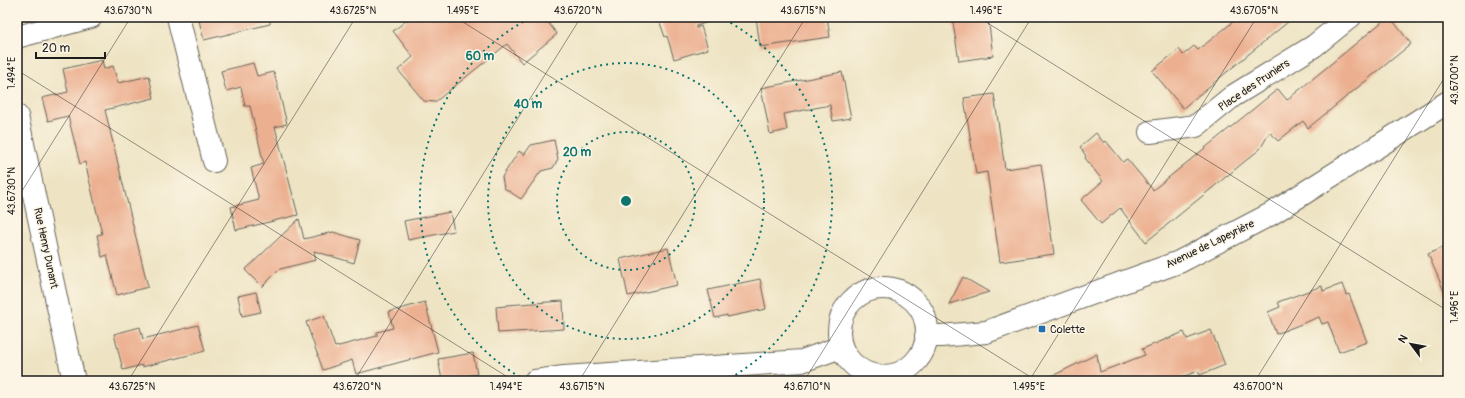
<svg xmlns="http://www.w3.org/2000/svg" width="1465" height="398" font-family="Pangolin,sans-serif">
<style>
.building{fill:#ecb091}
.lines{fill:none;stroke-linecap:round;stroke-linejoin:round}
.street-casing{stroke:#666257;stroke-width:24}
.street{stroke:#fff;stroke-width:22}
.ticks{fill:none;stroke:#1c1c1c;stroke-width:1;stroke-opacity:0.45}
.ring{fill:none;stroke:#0f766e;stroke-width:2;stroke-dasharray:2 4}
.poi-dot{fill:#1f6fb2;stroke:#fcf5e5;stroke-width:1.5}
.labels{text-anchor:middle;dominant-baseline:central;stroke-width:3;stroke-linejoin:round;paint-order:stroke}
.street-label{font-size:11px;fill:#1c1c1c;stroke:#fcf5e5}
.poi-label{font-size:11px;fill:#1c1c1c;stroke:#fcf5e5;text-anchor:start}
.centre{fill:#0f766e;stroke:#fcf5e5;stroke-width:2}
.ring-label{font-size:12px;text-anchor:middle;font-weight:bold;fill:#0f766e;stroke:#fcf5e5;stroke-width:3;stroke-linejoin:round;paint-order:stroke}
.neatline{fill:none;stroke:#1c1c1c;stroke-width:1.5}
.ticks-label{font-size:10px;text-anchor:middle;fill:#1c1c1c}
</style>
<rect width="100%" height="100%" fill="#fcf5e5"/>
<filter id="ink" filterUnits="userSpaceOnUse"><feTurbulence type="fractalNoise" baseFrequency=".025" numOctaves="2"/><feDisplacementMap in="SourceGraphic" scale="8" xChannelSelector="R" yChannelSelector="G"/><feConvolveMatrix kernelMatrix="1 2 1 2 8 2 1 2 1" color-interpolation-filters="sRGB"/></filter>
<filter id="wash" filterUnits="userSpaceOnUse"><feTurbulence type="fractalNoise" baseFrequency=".012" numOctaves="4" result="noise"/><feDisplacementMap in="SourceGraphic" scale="16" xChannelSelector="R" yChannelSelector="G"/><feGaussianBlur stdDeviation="0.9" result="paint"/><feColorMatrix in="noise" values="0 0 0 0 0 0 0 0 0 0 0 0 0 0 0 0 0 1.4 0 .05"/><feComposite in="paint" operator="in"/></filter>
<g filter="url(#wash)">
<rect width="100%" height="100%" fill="#eee4c4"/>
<g id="blocks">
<path class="building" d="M 198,17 L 270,17 L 270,24 L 204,40 Z
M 411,17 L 544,17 L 557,34 L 522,63 L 507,44 L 435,102 L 424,101 L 398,70 L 413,57 L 393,31 Z
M 658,17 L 714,17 L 714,20 L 696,26 L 696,28 L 701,26 L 708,49 L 674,59 L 667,36 L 665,37 Z
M 756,17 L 827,17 L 830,37 L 760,47 Z
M 952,17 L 988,17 L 993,56 L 959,61 Z
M 1239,17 L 1294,17 L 1183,108 L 1152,71 L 1179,49 L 1183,55 L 1194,46 L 1198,50 Z
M 1388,17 L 1390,17 L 1411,44 L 1308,128 L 1303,121 L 1278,141 L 1270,132 L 1260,149 L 1146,242 L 1120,208 L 1101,224 L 1081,200 L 1103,181 L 1085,158 L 1086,156 L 1080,147 L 1096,133 L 1104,143 L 1106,141 L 1123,162 L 1127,159 L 1153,190 L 1278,89 L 1287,100 Z
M 102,60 L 104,69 L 113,66 L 118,83 L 149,76 L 154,98 L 105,110 L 148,287 L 117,295 L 107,255 L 102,257 L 97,235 L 102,234 L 85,162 L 80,164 L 68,116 L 48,121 L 42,98 L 68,92 L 63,69 Z
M 253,63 L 257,76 L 274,72 L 287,124 L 275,127 L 298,215 L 236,230 L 231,207 L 259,200 L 251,168 L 264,164 L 250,106 L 245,106 L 241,87 L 226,91 L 221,71 Z
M 842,72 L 851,118 L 833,121 L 830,105 L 784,114 L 787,130 L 770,134 L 761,88 Z
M 994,94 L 1005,169 L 1041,164 L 1054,254 L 1000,262 L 987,172 L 976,174 L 964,98 Z
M 554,140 L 558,159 L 553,168 L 541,171 L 521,199 L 504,188 L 502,177 L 519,151 L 524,155 L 531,145 Z
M 450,212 L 454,231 L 408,240 L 404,221 Z
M 299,219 L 304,239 L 333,232 L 360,240 L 354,263 L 314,251 L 316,260 L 280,269 L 262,287 L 245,270 Z
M 1448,245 L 1448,300 L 1428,254 Z
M 668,248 L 677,285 L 628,296 L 620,259 Z
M 963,277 L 989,292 L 949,304 Z
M 760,279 L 766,309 L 727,317 L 727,315 L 715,318 L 708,290 Z
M 1342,284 L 1346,295 L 1349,294 L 1367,342 L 1339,352 L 1328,322 L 1322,324 L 1319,317 L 1276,334 L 1268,312 L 1280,307 L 1278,302 L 1322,286 L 1323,291 Z
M 256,292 L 261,312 L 242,316 L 238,296 Z
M 563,301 L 564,329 L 498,333 L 496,307 L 506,306 L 506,305 Z
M 425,302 L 438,352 L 356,374 L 352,360 L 323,370 L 306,322 L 324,316 L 335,347 L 377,336 L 377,332 L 393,328 L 389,312 Z
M 198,325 L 205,351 L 142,367 L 142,365 L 123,370 L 114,334 L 140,327 L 143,339 Z
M 1211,330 L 1225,365 L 1200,375 L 1198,371 L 1171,381 L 1042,381 L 1097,354 L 1100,372 L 1145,355 L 1142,349 L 1184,332 L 1187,339 Z
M 473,353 L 477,374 L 442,380 L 438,359 Z"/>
</g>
</g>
<g filter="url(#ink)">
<use href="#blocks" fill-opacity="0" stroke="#666257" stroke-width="1"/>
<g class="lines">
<defs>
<path id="street" d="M 178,17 L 214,161
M 17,37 L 91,17
M 17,116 L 74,381
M 1150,132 L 1196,126 L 1233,96 L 1314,46 L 1350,17
M839 332a44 44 0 1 1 88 0a44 44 0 1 1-88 0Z
M 926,336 L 941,336 L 986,332 L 1179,262 L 1271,214 L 1448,102
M 535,381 L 564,377 L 802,361 L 841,347"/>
</defs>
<use href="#street" class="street-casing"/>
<use href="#street" class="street"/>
</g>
</g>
<path class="ticks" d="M 455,17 L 1037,381M 978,17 L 1448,311M 17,70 L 514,381M 17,199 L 131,17M 128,381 L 356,17M 354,381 L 581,17M 579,381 L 806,17M 804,381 L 1032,17M 1029,381 L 1257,17M 1255,381 L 1448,72"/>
<g class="ring">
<circle cx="626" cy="201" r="69"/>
<circle cx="626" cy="201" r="138"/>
<path d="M525 380A206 206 0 0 1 532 17M720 17A206 206 0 0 1 727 380"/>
</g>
<rect class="poi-dot" x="1038" y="325" width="8" height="8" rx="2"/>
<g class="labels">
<g class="street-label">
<text transform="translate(1254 85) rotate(-34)">Place des Pruniers</text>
<text transform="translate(1210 244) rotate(-26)">Avenue de Lapeyrière</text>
<text transform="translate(46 248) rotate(78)">Rue Henry Dunant</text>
</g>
<g class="poi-label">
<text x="1050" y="329">Colette</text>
</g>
</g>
<circle cx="626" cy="201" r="6" class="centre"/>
<g class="ring-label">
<text x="480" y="60">60 m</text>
<text x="528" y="108">40 m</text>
<text x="577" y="156">20 m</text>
</g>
<rect width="1465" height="398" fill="none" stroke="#fcf5e5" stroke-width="44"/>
<g transform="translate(1411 344) rotate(302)" stroke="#fcf5e5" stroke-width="3" paint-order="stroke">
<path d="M0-3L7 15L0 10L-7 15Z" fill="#1c1c1c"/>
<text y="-6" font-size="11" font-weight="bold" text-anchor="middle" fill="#1c1c1c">N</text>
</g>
<path d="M36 52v6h69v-6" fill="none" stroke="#1c1c1c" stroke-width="2"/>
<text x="42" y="52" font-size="12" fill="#1c1c1c" stroke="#fcf5e5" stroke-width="3" paint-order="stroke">20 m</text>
<rect x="22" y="22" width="1421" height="354" class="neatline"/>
<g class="ticks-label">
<text x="128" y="14">43.6730°N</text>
<text x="353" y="14">43.6725°N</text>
<text x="463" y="14">1.495°E</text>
<text x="578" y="14">43.6720°N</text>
<text x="803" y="14">43.6715°N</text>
<text x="986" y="14">1.496°E</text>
<text x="1254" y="14">43.6705°N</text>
<text transform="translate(11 73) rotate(-90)" y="4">1.494°E</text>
<text transform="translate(1454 80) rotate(-90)" y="4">43.6700°N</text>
<text transform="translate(11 191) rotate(-90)" y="4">43.6730°N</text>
<text transform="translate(1454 307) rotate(-90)" y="4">1.496°E</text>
<text x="132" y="390">43.6725°N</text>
<text x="357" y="390">43.6720°N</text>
<text x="506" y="390">1.494°E</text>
<text x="582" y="390">43.6715°N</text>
<text x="807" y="390">43.6710°N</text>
<text x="1029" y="390">1.495°E</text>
<text x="1258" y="390">43.6700°N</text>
</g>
</svg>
